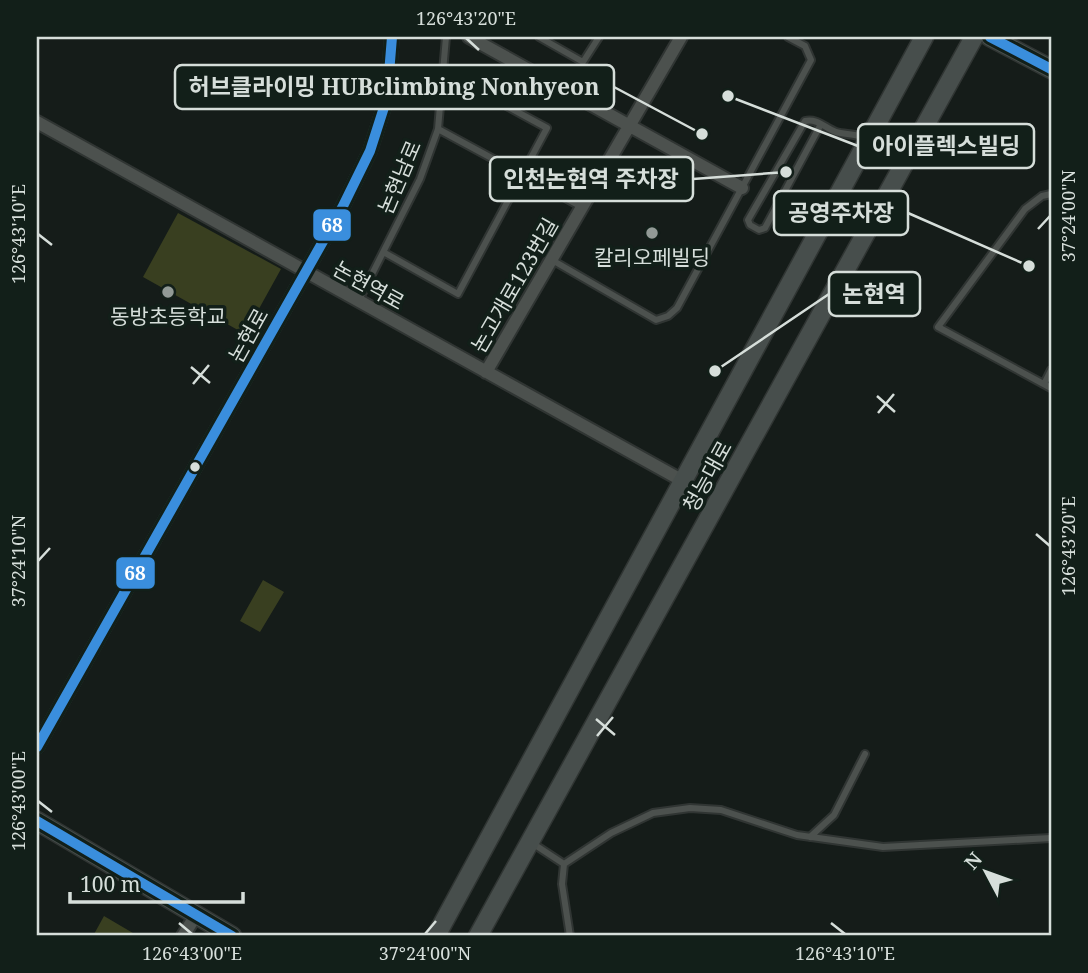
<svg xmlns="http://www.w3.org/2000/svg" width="1088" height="973" font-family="'Noto Serif','Noto Sans KR',serif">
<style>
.green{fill:#393f20}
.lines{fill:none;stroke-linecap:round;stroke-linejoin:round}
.lane-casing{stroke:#303533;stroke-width:10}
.street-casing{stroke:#303533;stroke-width:16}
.secondary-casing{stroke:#303533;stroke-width:21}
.lane{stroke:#4c514e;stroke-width:6}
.street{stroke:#4c514e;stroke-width:12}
.secondary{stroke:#474e4c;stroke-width:18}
.bus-1-casing{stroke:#121f19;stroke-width:16}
.bus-1{stroke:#3a8edd;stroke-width:10}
.ticks{fill:none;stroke:#d6deda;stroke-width:2.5}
.poi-dot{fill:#929a96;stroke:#121f19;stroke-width:2.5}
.bus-dot{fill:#d6deda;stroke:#121f19;stroke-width:2.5}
.labels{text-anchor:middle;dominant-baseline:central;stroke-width:7;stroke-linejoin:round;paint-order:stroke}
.street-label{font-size:21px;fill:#d6deda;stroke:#121f19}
.poi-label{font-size:21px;fill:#d6deda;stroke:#121f19}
.leader{fill:none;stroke:#d6deda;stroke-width:2.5}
.callout-dot{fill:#d6deda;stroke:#121f19;stroke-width:2.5}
.callout{fill:#121f19;stroke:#d6deda;stroke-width:2.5}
.callout-label{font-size:23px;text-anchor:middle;font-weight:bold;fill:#d6deda}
.line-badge{stroke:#121f19;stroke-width:2.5}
.badge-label{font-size:19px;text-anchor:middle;font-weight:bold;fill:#fff}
.neatline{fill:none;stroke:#d6deda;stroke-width:2.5}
.ticks-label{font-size:18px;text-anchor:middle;fill:#d6deda}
</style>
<rect width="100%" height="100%" fill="#151c19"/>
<path class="green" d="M 178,213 L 281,269 L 245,334 L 143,277 Z
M 263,580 L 284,592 L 260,632 L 240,621 Z
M 104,916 L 138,936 L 93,936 Z"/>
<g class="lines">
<defs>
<path id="lane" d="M 539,37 L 583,62 L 599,37
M 821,124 L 765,228 L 759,230 L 750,225 L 748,220 L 805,121 C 817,118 825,128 836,132 C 843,134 852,134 859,136 L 866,130
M 438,129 L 582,207
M 1051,194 L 1042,196 L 1025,209 L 938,327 L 1051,388
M 385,253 L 458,294 L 547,128 L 442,71
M 552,260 L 656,320 L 668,316 L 677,308 L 811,60 L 805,46 L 788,37
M 359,300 L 420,179 L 438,129 L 446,37
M 1044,384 L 1051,370
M 810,837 L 834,815 L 865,754
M 532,843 L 564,864 L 611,833 L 653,813 L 690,808 L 721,810 L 797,835 L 883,847 L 1051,838
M 564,864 L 562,884 L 570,936"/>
<path id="street" d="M 469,37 L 742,188
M 37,122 L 683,481
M 486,372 L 681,37
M 37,747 L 343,206 L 370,151 L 387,98 L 392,37
M 183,936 L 196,915"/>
<path id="secondary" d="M 990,37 L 1051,69
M 37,821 L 232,936
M 436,936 L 924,37
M 478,936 L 974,37"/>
</defs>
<use href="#lane" class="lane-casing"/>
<use href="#street" class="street-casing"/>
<use href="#secondary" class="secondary-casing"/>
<use href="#lane" class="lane"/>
<use href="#street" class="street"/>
<use href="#secondary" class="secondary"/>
<defs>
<path id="bus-1" d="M 990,37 L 1051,69
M 37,747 L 343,206 L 370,151 L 387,98 L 392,37
M 37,821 L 232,936"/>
</defs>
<use href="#bus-1" class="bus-1-casing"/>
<use href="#bus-1" class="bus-1"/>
</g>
<path class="ticks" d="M 466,38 L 479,50M 1038,229 L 1050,216M 38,234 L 52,245M 191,367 L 210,383M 193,384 L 209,365M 877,396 L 895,412M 878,413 L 894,394M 1036,534 L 1050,546M 38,561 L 50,548M 596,719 L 615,735M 597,736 L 613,717M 38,801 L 52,812M 179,923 L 192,934M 831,923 L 845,934M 425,934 L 436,921"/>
<g class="poi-dot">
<circle cx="652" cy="233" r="7"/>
<circle cx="168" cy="292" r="7"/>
</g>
<circle class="bus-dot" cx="195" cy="467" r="6"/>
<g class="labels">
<g class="street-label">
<text transform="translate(399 177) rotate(-67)">논현남로</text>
<text transform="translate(369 285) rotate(29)">논현역로</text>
<text transform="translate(514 285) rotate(-60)">논고개로123번길</text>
<text transform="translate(248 335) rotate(-61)">논현로</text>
<text transform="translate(707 476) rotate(-61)">청능대로</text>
</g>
<g class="poi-label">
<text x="652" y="257">칼리오페빌딩</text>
<text x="168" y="316">동방초등학교</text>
</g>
</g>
<path class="leader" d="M702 134L614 87M728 96L858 146M786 172L693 179M1029 266L908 213M715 371L829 294"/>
<g class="callout-dot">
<circle cx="702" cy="134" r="7"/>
<circle cx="728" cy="96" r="7"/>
<circle cx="786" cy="172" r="7"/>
<circle cx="1029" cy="266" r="7"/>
<circle cx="715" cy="371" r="7"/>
</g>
<g class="callout">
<rect x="175" y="65" width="439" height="44" rx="7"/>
<rect x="858" y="124" width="176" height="44" rx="7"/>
<rect x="490" y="157" width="203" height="44" rx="7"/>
<rect x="774" y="191" width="134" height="44" rx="7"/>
<rect x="829" y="272" width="91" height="44" rx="7"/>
</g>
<g class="callout-label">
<text x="394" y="95">허브클라이밍 HUBclimbing Nonhyeon</text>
<text x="946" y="154">아이플렉스빌딩</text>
<text x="591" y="187">인천논현역 주차장</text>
<text x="841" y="221">공영주차장</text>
<text x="874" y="302">논현역</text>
</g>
<g class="line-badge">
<rect x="312" y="208" width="40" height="34" rx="7" fill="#3a8edd"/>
<rect x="115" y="556" width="41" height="34" rx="7" fill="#3a8edd"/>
</g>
<g class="badge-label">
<text x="332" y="232">68</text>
<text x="135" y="580">68</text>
</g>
<rect width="1088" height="973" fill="none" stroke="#121f19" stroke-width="77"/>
<g transform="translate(986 872) rotate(311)" stroke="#121f19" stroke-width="5" paint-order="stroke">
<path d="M0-5L12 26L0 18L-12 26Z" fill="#d6deda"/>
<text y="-10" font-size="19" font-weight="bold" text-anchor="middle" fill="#d6deda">N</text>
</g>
<path d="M70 892v10h173v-10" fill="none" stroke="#d6deda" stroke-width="3.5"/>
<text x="80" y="892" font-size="21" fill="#d6deda" stroke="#121f19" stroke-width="5" paint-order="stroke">100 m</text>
<rect x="38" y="38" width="1012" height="896" class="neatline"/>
<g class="ticks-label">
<text x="466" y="25">126°43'20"E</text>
<text transform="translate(1069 216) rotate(-90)" y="6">37°24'00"N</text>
<text transform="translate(19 234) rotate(-90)" y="6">126°43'10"E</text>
<text transform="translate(1069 546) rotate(-90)" y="6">126°43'20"E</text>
<text transform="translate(19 561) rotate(-90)" y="6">37°24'10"N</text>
<text transform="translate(19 801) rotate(-90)" y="6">126°43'00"E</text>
<text x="192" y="960">126°43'00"E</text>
<text x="425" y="960">37°24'00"N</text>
<text x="845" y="960">126°43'10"E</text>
</g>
</svg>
